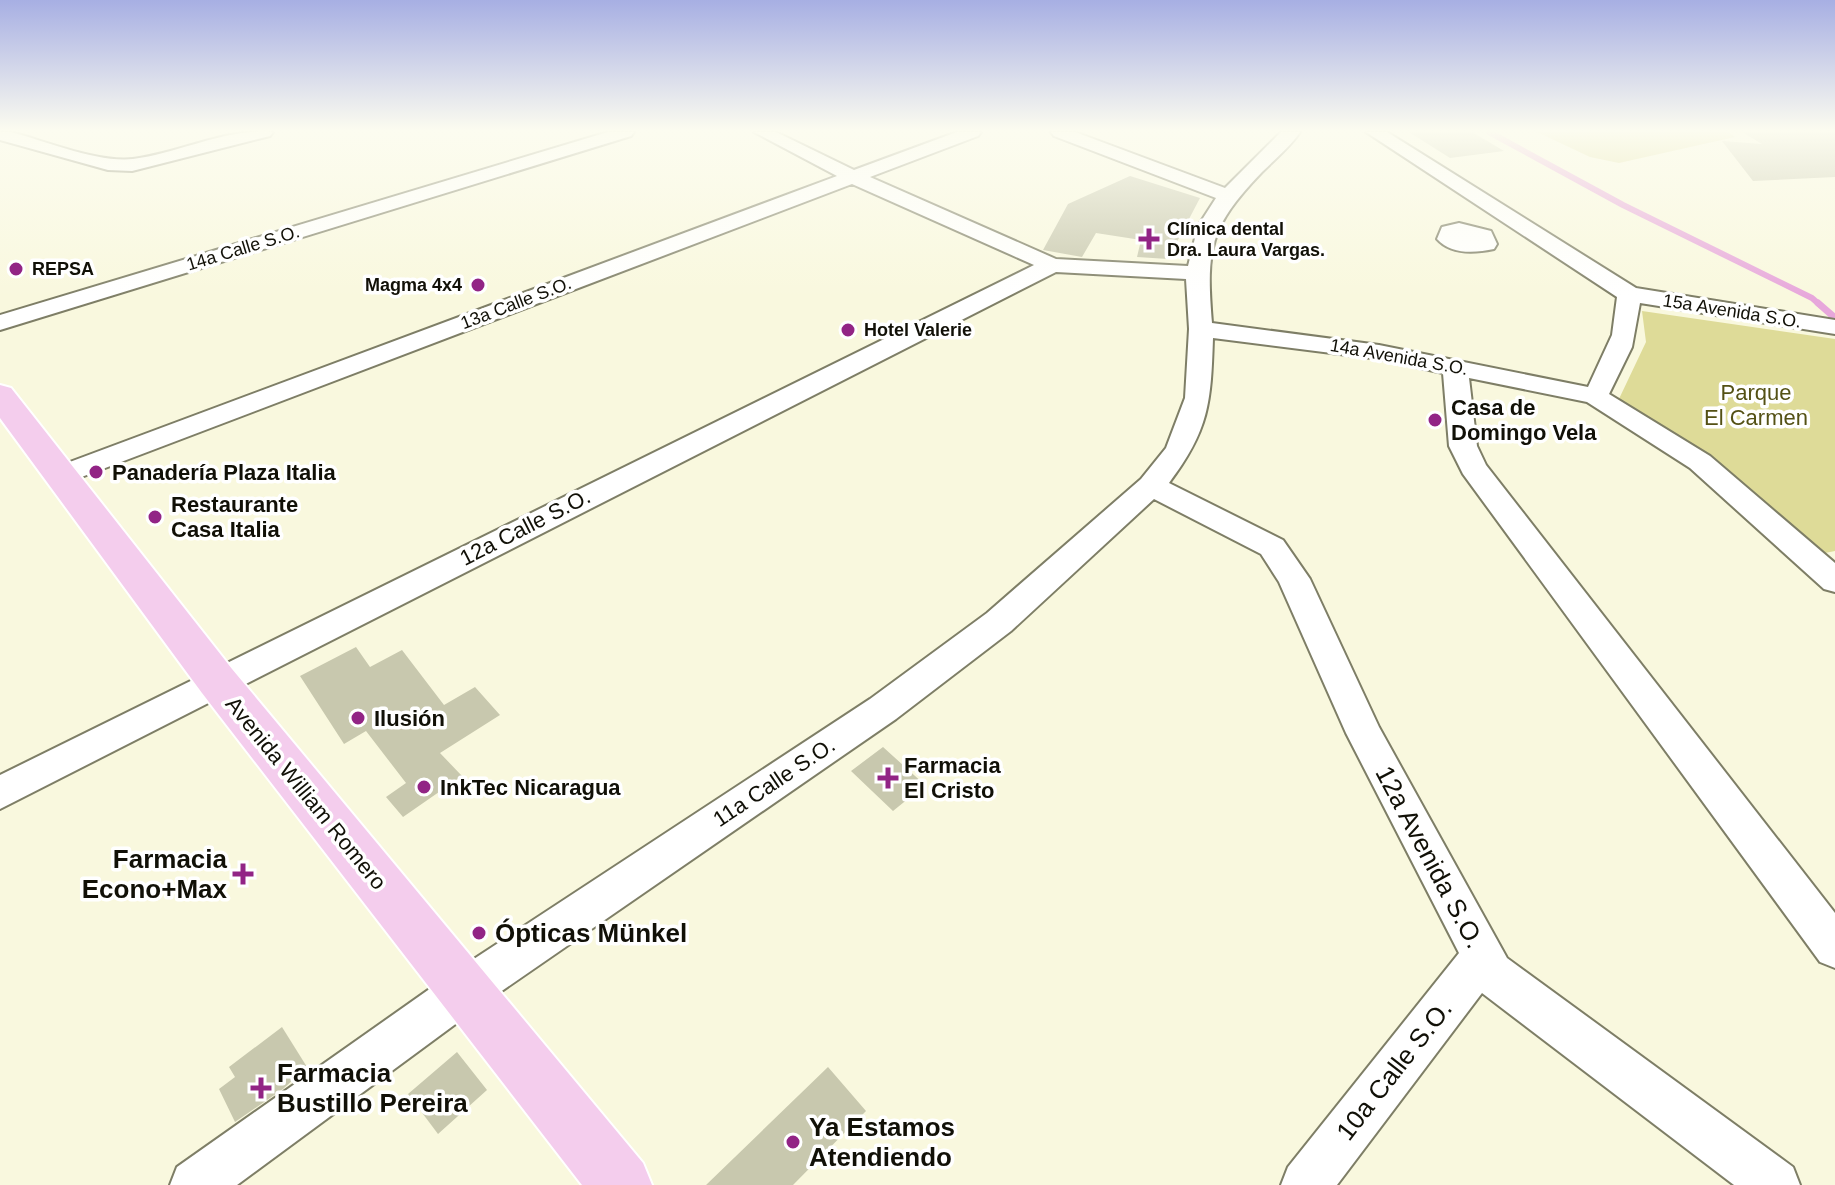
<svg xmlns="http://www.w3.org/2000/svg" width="1835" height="1185" font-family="Arial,sans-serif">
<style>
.green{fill:#dedb98}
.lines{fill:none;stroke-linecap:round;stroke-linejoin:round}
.stream-far1{stroke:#e7a7db;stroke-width:6}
.stream{stroke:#e7a7db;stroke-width:7}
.building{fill:#c8c8ae}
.minor-casing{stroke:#7e7e66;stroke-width:4}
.major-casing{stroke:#fff;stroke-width:4}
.minor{fill:#fff;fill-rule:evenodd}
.major{fill:#f4cded;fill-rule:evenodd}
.poi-dot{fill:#922485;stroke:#fff;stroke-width:3}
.labels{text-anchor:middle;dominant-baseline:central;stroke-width:7;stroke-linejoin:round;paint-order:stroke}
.far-poi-label{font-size:18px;font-weight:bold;fill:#111007;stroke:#fff;text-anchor:start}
.far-street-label{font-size:18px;fill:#111007;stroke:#fff}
.park-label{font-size:22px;fill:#545115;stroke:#fff}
.poi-label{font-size:22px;font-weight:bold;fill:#111007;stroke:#fff;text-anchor:start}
.street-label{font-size:22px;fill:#111007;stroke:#fff}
.near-street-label{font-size:26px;fill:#111007;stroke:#fff}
.near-poi-label{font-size:26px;font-weight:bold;fill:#111007;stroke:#fff;text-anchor:start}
</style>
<rect width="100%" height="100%" fill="#f9f8de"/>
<path class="green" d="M 1537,132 L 1729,132 L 1735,137 L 1619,163 L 1590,157 Z
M 1642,311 L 1835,339 L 1835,551 L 1825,553 L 1757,498 L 1618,401 L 1646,342 Z"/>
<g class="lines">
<path class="stream-far1" d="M 1489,132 L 1623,205 L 1812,298 L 1820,305"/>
<path class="stream" d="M 1818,303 L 1835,318"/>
</g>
<path class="building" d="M 1409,132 L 1472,132 L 1504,151 L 1450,158 Z
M 1742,132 L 1835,132 L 1835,177 L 1753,181 L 1722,141 L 1762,144 Z
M 1130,176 L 1200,198 L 1168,259 L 1137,257 L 1141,240 L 1096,233 L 1082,257 L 1043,250 L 1068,204 Z
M 356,647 L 370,667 L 402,650 L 444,705 L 475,687 L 500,715 L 440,753 L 462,776 L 403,817 L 386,797 L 406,783 L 366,731 L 344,744 L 300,676 Z
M 883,747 L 925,785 L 893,811 L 851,771 Z
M 282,1027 L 307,1067 L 283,1089 L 235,1122 L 219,1089 L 235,1077 L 229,1067 Z
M 457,1052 L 487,1090 L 438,1134 L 408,1094 Z
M 828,1067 L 866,1111 L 793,1185 L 706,1185 Z"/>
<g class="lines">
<defs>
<path id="minor" d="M 0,132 L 11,132 C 45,141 98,163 133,159 C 180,153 225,128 273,132 L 270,136 L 132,171 L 108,170 L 0,140 Z
M 608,132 L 634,132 L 631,136 L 0,330 L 0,315 Z
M 754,132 L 776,132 L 854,170 L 957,132 L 981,132 L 978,136 L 870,177 L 1056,259 L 1188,266 L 1198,226 L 1216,198 L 1054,136 L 1051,132 L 1075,132 L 1225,188 L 1281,132 L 1300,132 C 1291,146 1274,160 1262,172 C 1209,227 1206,249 1212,323 L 1379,345 L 1588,387 L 1612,335 L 1617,297 L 1366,132 L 1387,132 L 1636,288 L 1835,320 L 1835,334 L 1640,303 L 1632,347 L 1609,394 L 1710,456 L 1835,563 L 1835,592 L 1824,589 L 1690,468 L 1587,402 L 1469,378 L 1477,446 L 1486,465 L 1835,913 L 1835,968 L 1820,962 L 1463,474 L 1449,446 L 1443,373 L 1379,359 L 1213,338 C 1211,403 1209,430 1169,483 L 1283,540 L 1310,579 L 1379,727 L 1507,958 L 1793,1167 L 1800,1185 L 1734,1185 L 1482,993 L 1337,1185 L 1281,1185 L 1288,1167 L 1459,953 L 1346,733 L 1279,582 L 1261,554 L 1154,499 L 1011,631 L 896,719 L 480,1006 L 237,1185 L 170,1185 L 177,1167 L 448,976 L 870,699 L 987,613 L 1141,479 L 1166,448 L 1185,398 L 1189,329 L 1186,279 L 1056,272 L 0,809 L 0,775 L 1034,265 L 852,184 L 71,481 L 61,484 L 51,481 L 47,475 L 51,469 L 837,176 Z
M 1459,223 L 1491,231 L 1497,244 L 1494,249 C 1475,253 1451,255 1437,239 L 1442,227 Z"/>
<path id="major" d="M 0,385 L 11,388 L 232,669 L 643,1163 L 652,1185 L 582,1185 L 202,693 L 0,418 Z"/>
</defs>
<use href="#minor" class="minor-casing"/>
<use href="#major" class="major-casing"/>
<use href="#minor" class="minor"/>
<use href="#major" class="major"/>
</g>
<linearGradient id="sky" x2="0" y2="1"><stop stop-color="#a7afe3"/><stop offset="0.44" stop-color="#fcfcf0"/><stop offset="1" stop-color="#fcfcf0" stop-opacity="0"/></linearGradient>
<rect width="1835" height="297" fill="url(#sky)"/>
<g class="poi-dot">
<path d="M1145 227h8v8h8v8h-8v8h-8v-8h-8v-8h8z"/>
<circle cx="16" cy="269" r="8"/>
<circle cx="478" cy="285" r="8"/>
<circle cx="848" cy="330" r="8"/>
<circle cx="1435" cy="420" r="8"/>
<circle cx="96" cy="472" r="8"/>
<circle cx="155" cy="517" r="8"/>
<circle cx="358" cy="718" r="8"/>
<path d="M884 766h8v8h8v8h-8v8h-8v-8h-8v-8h8z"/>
<circle cx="424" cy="787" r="8"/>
<path d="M239 862h8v8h8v8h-8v8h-8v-8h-8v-8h8z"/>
<circle cx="479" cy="933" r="8"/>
<path d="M257 1076h8v8h8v8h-8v8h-8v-8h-8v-8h8z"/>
<circle cx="793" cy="1142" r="8"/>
</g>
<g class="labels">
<g class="far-poi-label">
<text x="1167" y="229">Clínica dental<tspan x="1167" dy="21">Dra. Laura Vargas.</tspan></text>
<text x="32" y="269">REPSA</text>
<text x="462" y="285" text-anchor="end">Magma 4x4</text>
<text x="864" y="330">Hotel Valerie</text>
</g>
<g class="far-street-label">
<text transform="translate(243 248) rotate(-17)">14a Calle S.O.</text>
<text transform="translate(516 303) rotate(-21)">13a Calle S.O.</text>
<text transform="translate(1732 311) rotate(9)">15a Avenida S.O.</text>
<text transform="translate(1399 357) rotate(10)">14a Avenida S.O.</text>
</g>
<g class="park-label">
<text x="1756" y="392">Parque<tspan x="1756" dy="25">El Carmen</tspan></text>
</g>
<g class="poi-label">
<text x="1451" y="407">Casa de<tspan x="1451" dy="25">Domingo Vela</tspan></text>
<text x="112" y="472">Panadería Plaza Italia</text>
<text x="171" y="504">Restaurante<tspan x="171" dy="25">Casa Italia</tspan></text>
<text x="374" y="718">Ilusión</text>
<text x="904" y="765">Farmacia<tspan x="904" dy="25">El Cristo</tspan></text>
<text x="440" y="787">InkTec Nicaragua</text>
</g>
<g class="street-label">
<text transform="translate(525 527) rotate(-27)">12a Calle S.O.</text>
<text transform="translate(774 782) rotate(-34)">11a Calle S.O.</text>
<text transform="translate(306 793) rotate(51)">Avenida William Romero</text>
</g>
<g class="near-street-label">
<text transform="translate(1430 857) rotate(62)">12a Avenida S.O.</text>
<text transform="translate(1394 1070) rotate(-52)">10a Calle S.O.</text>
</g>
<g class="near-poi-label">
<text x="227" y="859" text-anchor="end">Farmacia<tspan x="227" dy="30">Econo+Max</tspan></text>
<text x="495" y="933">Ópticas Münkel</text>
<text x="277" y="1073">Farmacia<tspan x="277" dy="30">Bustillo Pereira</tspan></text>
<text x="809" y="1127">Ya Estamos<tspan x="809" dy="30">Atendiendo</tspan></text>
</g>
</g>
</svg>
